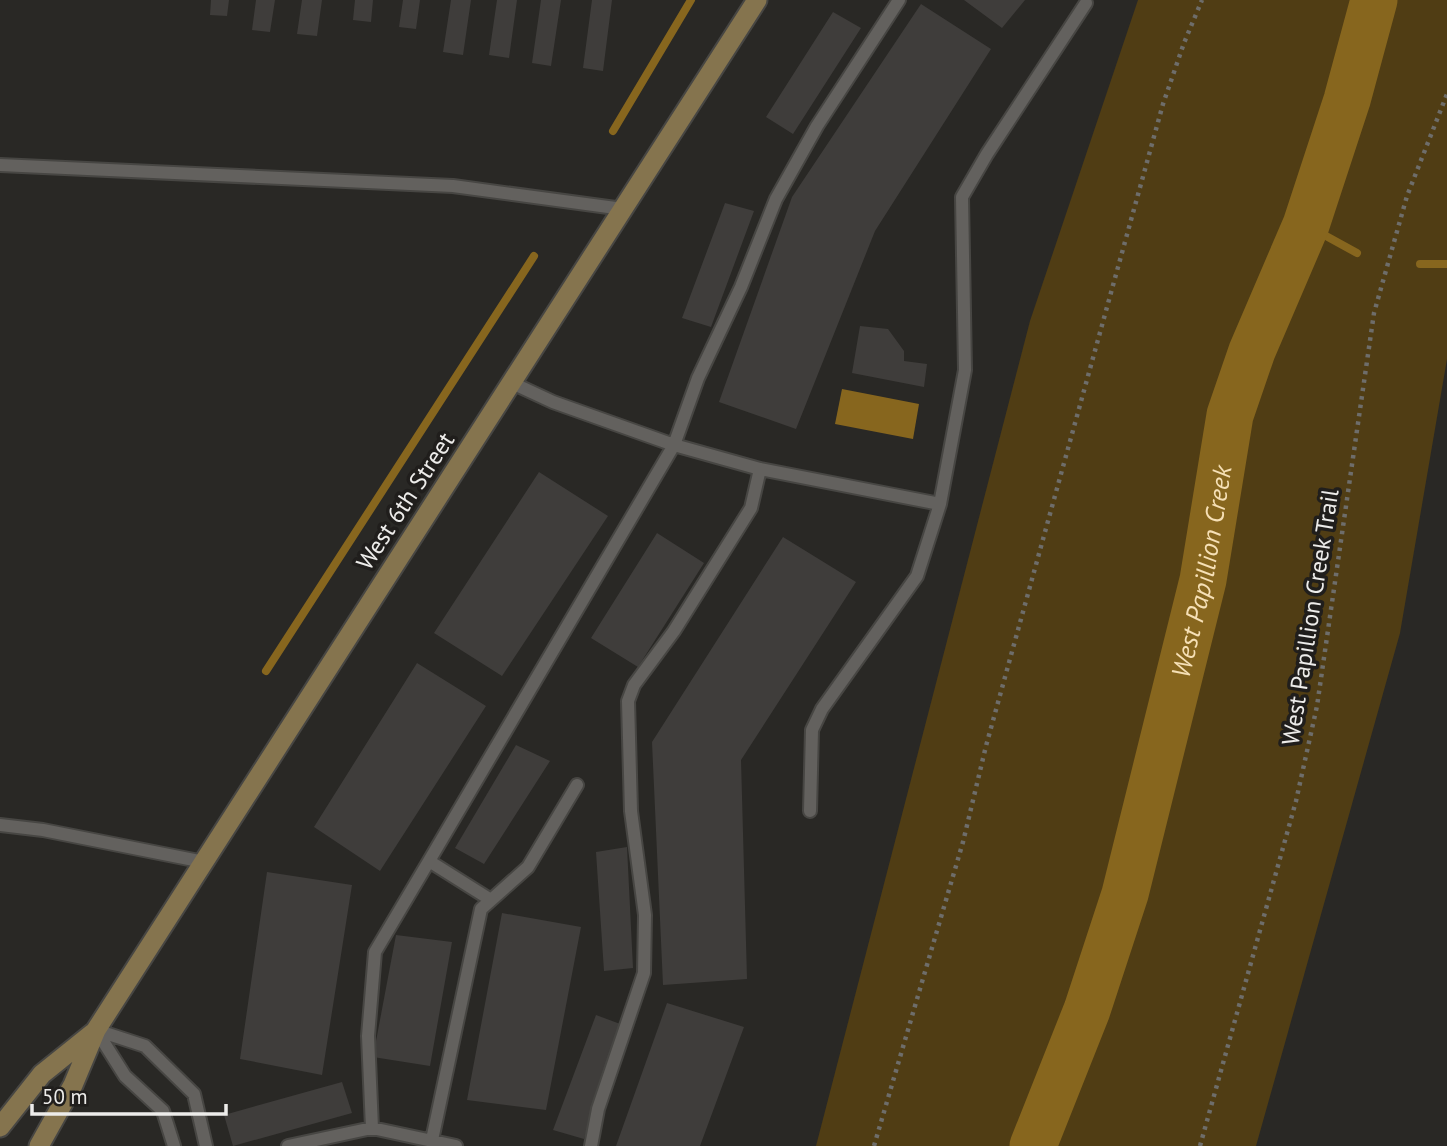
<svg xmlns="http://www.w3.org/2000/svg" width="1447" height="1146" font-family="'PT Sans',sans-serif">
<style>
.green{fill:#503d14}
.water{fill:#87661e}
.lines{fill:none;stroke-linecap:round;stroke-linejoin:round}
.stream{stroke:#87661e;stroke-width:8}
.river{stroke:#87661e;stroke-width:47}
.building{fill:#3f3d3b}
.service-casing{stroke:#474643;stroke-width:16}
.secondary-casing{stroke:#474643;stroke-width:23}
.path{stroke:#6e6d6a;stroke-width:4.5;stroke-dasharray:3.5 5;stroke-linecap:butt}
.service{stroke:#63615e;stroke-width:12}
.secondary{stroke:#85744e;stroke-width:19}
.labels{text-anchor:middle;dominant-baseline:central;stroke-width:7;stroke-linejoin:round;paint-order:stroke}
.street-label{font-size:24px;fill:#edecea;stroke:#201e1c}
.water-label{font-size:26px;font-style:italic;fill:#f6e0b6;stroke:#201e1c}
</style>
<rect width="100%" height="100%" fill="#292825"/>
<path class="green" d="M 1138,0 L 1447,0 L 1447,359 L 1400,633 L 1256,1146 L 816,1146 L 1030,321 Z"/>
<path class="water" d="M 842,389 L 919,404 L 913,439 L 835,424 Z"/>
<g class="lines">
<path class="stream" d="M 613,131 L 691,0
M 1306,225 L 1357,253
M 1420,264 L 1447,264
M 266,671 L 534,256"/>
<path class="river" id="s1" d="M 1033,1146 L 1087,1010 L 1125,894 L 1203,580 L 1230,415 L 1252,351 L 1306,225 L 1347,100 L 1374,0"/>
</g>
<path class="building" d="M 211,0 L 229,0 L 227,16 L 210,15 Z
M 256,0 L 275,0 L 270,32 L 252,30 Z
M 302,0 L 322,0 L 317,36 L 297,34 Z
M 355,0 L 373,0 L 371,22 L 353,20 Z
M 403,0 L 420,0 L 416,29 L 399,27 Z
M 451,0 L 471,0 L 463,55 L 443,52 Z
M 497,0 L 517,0 L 509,58 L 489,55 Z
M 541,0 L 561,0 L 551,66 L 532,63 Z
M 592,0 L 612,0 L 603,71 L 583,68 Z
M 964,0 L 1025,0 L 1002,28 Z
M 921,4 L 991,49 L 875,231 L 796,429 L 719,402 L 792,197 Z
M 833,12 L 861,28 L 793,134 L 766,117 Z
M 725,203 L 754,211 L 711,327 L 682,318 Z
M 860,326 L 888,329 L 904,351 L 904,361 L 927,364 L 924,387 L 852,373 Z
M 539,472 L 608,516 L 502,676 L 434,633 Z
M 657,533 L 704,563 L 638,667 L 591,638 Z
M 783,537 L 856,582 L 741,760 L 747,979 L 663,985 L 652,742 Z
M 417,663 L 486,706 L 380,871 L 314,827 Z
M 516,745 L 550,761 L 484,864 L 455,848 Z
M 627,847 L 633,968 L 604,971 L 596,852 Z
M 267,872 L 352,885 L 322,1075 L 240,1059 Z
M 502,913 L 581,927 L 546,1110 L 467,1100 Z
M 396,935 L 452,942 L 430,1066 L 373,1057 Z
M 667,1003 L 744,1027 L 700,1146 L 616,1146 Z
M 596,1015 L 623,1025 L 584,1139 L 553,1130 Z
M 342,1082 L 352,1113 L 233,1146 L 224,1115 Z"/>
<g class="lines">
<defs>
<path id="service" d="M 0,165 L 453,186 L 623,209
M 760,469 L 940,504 L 917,576 L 822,709 L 812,730 L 810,811
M 940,504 L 965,370 L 962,197 L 987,154 L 1086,3
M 0,825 L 43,830 L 204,862
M 429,861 L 674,445 L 553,402 L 510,382
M 96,1030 L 145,1046 L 194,1094 L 206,1146
M 96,1030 L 125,1076 L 163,1111 L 174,1146
M 372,1128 L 368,1036 L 375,952 L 429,861 L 491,900
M 432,1140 L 481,909 L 528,867 L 577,785
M 288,1146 L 372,1128 L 456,1146
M 591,1146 L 598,1109 L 644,973 L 645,915 L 631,811 L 628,701 L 634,685 L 674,631 L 751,508 L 760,469 L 674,445 L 698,378 L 741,287 L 776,199 L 817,126 L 899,0"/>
<path id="secondary" d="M 0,1127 L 42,1074 L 93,1033
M 39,1146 L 73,1085 L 96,1030 L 757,0"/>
</defs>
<use href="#service" class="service-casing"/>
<use href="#secondary" class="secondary-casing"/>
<path class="path" d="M 874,1146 L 963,842 L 986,746 L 1163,104 L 1184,43 L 1202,0
M 1200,1146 L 1296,801 L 1317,706 L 1374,313 L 1407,196 L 1447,94"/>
<use href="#service" class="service"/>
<use href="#secondary" class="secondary"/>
</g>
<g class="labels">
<g class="street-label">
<text transform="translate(405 501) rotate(-57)">West 6th Street</text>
<text transform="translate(1310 617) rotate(-81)">West Papillion Creek Trail</text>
</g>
<g class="water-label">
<text stroke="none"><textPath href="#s1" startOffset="600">West Papillion Creek</textPath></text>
</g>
</g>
<path d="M32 1104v10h194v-10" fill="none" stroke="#edecea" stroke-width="3.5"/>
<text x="42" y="1104" font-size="21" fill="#edecea" stroke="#201e1c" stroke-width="5" paint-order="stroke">50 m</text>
</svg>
